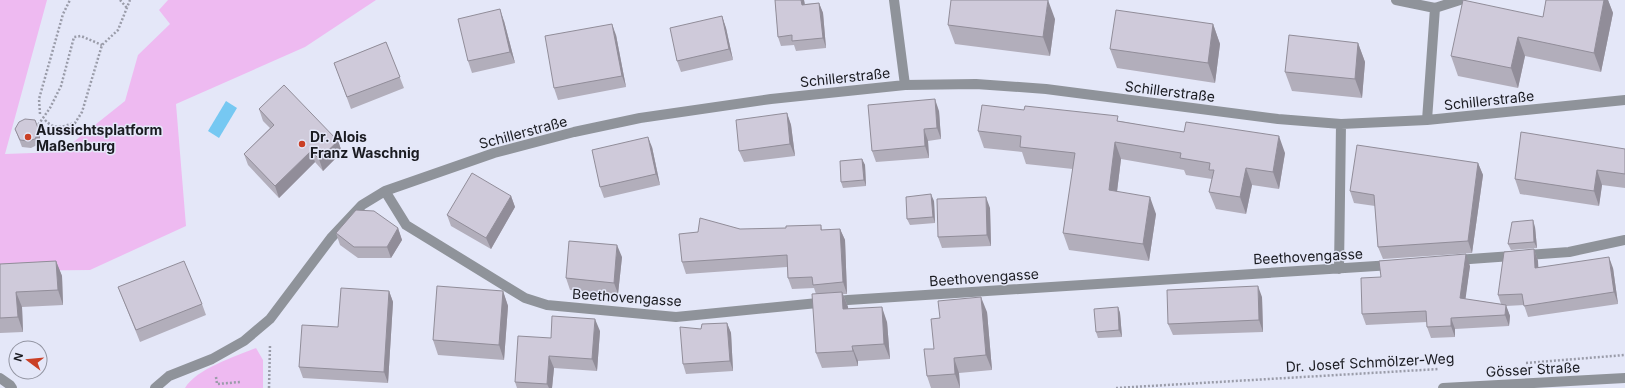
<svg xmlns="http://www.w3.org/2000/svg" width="1625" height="388" font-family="Inter,sans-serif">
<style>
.green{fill:#eebaf1}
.water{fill:#76c8f2}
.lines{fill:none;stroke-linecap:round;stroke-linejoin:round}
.path{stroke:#9a9ca9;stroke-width:2.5;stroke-dasharray:2 2;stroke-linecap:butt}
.street{stroke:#8f939a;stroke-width:10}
.wall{fill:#b2aebb}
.shaded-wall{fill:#918d99}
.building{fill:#cfcada;stroke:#918d99}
.poi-dot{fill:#ca3f25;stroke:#e4e7f8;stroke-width:1.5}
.labels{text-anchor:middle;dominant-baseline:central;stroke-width:3;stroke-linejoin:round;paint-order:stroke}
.street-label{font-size:14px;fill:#1a1b21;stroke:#e4e7f8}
.poi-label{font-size:14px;font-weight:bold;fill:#1a1b21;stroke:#e4e7f8;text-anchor:start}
</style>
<rect width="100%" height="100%" fill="#e4e7f8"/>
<path class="green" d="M 0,0 L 47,0 L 5,154 L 61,152 L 125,101 L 138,55 L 170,24 L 159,10 L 168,0 L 376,0 L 305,47 L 176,104 L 186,226 L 90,270 L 0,271 Z
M 256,348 L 263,360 L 263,388 L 185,388 C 196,369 236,356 256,348 Z"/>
<path class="water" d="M 226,101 L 237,108 L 219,138 L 208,131 Z"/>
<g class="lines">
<path class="path" d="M 120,0 L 127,8
M 40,114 L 39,99 L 63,14 L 70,0
M 45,120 C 55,131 63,126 75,123 L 82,112 L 102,45 L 118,30 L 130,0
M 36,128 L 50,108 L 61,86 L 74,37 L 81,36 L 102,45
M 1526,363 L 1625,355
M 216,377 L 217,384 L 240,382
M 269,388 L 270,345
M 1116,388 L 1439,369"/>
<path class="street" d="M 894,0 L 905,85
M 1396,0 L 1435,8 L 1460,0
M 1427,120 L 1435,8
M 385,191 L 406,225 L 525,298 L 547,305 L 676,317 L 848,300 L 1392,265
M 1456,260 L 1569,252 L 1625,240
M 1339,269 L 1341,124
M 0,378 L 10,385 L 12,388
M 155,388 L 169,376 L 212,359 L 244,341 L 270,319 L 331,238 L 362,205 L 385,191 L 494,153 L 574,132 L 640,118 L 771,99 L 905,85 L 976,84 L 1046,89 L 1278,119 L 1341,124 L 1427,120 L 1625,100
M 1443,388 L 1625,378"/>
</g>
<path class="wall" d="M 775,0 L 804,0 L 805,4 L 819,3 L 823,13 L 826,48 L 796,51 L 794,45 L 781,46 L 778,37 Z
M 1546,0 L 1608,0 L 1613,13 L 1601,72 L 1525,56 L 1518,88 L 1458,76 L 1451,56 L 1543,17 Z
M 722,16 L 726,28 L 733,60 L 681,72 L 677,61 Z
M 1055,19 L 1050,56 L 955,44 L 948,25 Z
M 504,21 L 515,63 L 472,73 L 468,61 Z
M 1213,24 L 1220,44 L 1215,83 L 1117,68 L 1110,49 Z
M 616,35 L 626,87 L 558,100 L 554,88 Z
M 386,42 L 404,88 L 351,109 L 334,63 Z
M 1358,43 L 1365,62 L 1362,98 L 1292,91 L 1285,72 Z
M 259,109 L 338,141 L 342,152 L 323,171 L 315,162 L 279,198 L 248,165 L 244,154 L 270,128 L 263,121 Z
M 939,111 L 941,139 L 928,141 L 929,158 L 876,162 L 872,151 Z
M 787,113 L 791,125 L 795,156 L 744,162 L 739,151 Z
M 1120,121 L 1285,153 L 1279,189 L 1252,185 L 1246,214 L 1216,209 L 1209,192 L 1212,179 L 1186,175 L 1184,170 L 1121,159 L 1117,192 L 1156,214 L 1149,261 L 1069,250 L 1063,233 L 1073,169 L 1026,164 L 1022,152 L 984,148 L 978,131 Z
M 38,128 L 40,134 L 40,139 L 37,145 L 31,148 L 22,147 L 15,129 Z
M 652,147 L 660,185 L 604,198 L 600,187 Z
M 1625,149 L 1625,188 L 1602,185 L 1599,206 L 1520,194 L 1515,179 Z
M 862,159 L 865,165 L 866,186 L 843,188 L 841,182 Z
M 1478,163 L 1483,175 L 1472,253 L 1383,259 L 1378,247 L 1375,206 L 1354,203 L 1350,191 Z
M 511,196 L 515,207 L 491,249 L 451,226 L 447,215 Z
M 934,201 L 935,223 L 910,225 L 907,219 Z
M 990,208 L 991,246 L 942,248 L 938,237 Z
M 821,225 L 822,230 L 840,229 L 845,240 L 847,294 L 843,294 L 848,307 L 848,309 L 887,322 L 890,359 L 858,361 L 858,366 L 822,368 L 816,353 L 816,294 L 814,288 L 792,289 L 788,278 L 787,267 L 686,274 L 682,262 L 786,228 Z
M 1535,227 L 1537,248 L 1511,250 L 1508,244 Z
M 398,228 L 402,240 L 391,258 L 358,258 L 340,245 L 336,233 Z
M 1534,249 L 1538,261 L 1538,267 L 1613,268 L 1618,304 L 1528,317 L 1524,305 L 1506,306 L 1510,316 L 1509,326 L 1455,329 L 1455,337 L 1431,338 L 1427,327 L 1427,322 L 1366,325 L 1362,314 L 1381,277 L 1470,266 L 1465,299 L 1501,304 L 1498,295 Z
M 622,257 L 618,294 L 570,290 L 566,278 Z
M 56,261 L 62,276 L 63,305 L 22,307 L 23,332 L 0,333 L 0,264 Z
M 118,287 L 202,304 L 206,315 L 140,342 Z
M 389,291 L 393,302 L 388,383 L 303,378 L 299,367 L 338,327 Z
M 503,291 L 508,306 L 504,360 L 438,355 L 433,340 Z
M 1262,297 L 1263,332 L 1173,335 L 1168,324 Z
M 1118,307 L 1120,313 L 1122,337 L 1098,338 L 1096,332 Z
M 987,312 L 992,370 L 959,373 L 960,388 L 931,388 L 927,376 L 934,349 Z
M 727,323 L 731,333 L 733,371 L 686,374 L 683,364 L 701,329 Z
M 600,331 L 597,371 L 554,368 L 552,388 L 517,388 L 515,382 L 551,338 Z"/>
<path class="shaded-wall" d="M 801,0 L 804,0 L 806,15 L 802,5 Z
M 1048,0 L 1055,19 L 1050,56 L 1043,37 Z
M 1604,0 L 1608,0 L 1613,13 L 1601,72 L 1594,53 Z
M 819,3 L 823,13 L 826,48 L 823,38 Z
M 500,9 L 504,21 L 515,63 L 510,52 Z
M 722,16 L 726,28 L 733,60 L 729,49 Z
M 612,24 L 616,35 L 626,87 L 622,76 Z
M 1213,24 L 1220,44 L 1215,83 L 1208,63 Z
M 1518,37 L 1525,56 L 1518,88 L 1511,68 Z
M 1358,43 L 1365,62 L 1362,98 L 1355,79 Z
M 935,99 L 939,111 L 941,139 L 937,128 Z
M 787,113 L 791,125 L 795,156 L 790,144 Z
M 38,128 L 40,134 L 40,139 L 37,145 L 35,139 Z
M 924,129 L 928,141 L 929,158 L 925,146 Z
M 1279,136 L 1285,153 L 1279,189 L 1273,172 Z
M 648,137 L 652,147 L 660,185 L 656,174 Z
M 338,141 L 342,152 L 323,171 L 319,159 Z
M 1115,142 L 1121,159 L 1115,207 L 1109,190 Z
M 311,151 L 315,162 L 279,198 L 275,186 Z
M 862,159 L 865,165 L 866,186 L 864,180 Z
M 1478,163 L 1483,175 L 1472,253 L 1468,241 Z
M 1246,168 L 1252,185 L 1246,214 L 1240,197 Z
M 1597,170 L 1602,185 L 1599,206 L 1594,191 Z
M 931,194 L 934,201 L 935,223 L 933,217 Z
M 511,196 L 515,207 L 491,249 L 486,238 Z
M 986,197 L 990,208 L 991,246 L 987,235 Z
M 1150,197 L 1156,214 L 1149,261 L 1143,244 Z
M 1533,220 L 1535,227 L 1537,248 L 1534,242 Z
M 398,228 L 402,240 L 391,258 L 387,247 Z
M 840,229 L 845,240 L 847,294 L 843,282 Z
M 617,245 L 622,257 L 618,294 L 614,283 Z
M 1534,249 L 1538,261 L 1539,279 L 1535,268 Z
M 1466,254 L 1470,266 L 1464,310 L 1460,298 Z
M 1609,257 L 1613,268 L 1618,304 L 1614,292 Z
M 56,261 L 62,276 L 63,305 L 58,290 Z
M 1258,286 L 1262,297 L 1263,332 L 1259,320 Z
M 389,291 L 393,302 L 388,383 L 384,372 Z
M 503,291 L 508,306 L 504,360 L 499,345 Z
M 16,292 L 22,307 L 23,332 L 18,317 Z
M 842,292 L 848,307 L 849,324 L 843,309 Z
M 981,297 L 987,312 L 992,370 L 986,355 Z
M 1506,305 L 1510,316 L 1509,326 L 1505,315 Z
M 882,307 L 887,322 L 890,359 L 884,344 Z
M 1118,307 L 1120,313 L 1122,337 L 1119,330 Z
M 1451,318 L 1455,329 L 1455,337 L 1451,326 Z
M 595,319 L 600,331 L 597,371 L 592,359 Z
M 727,323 L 731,333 L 733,371 L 730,361 Z
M 852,346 L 858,361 L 858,366 L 853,351 Z
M 549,356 L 554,368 L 552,388 L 549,388 L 547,384 Z
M 954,358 L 959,373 L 960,388 L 955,374 Z"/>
<path class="building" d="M 775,0 L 801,0 L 802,5 L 819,3 L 823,38 L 792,41 L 792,35 L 778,37 Z
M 951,0 L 1048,0 L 1043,37 L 948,25 Z
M 1463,0 L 1543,17 L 1546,0 L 1604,0 L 1594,53 L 1518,37 L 1511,68 L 1451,56 Z
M 500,9 L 510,52 L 468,61 L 458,19 Z
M 1116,10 L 1213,24 L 1208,63 L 1110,49 Z
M 722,16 L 729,49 L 677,61 L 670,28 Z
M 612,24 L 622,76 L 554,88 L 545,36 Z
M 1289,35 L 1358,43 L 1355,79 L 1285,72 Z
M 386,42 L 400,77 L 347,97 L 334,63 Z
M 284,85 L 338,141 L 319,159 L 311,151 L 275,186 L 244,154 L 274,125 L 259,109 Z
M 935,99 L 937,128 L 924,129 L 925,146 L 872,151 L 868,105 Z
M 982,105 L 1024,110 L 1025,106 L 1118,116 L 1117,121 L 1184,132 L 1186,122 L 1279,136 L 1273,172 L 1246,168 L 1240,197 L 1209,192 L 1214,170 L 1209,170 L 1210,163 L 1180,158 L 1181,153 L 1115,142 L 1109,190 L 1150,197 L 1143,244 L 1063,233 L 1075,153 L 1020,147 L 1021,136 L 978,131 Z
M 787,113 L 790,144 L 739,151 L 736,120 Z
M 25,119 L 35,120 L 38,128 L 38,133 L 35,139 L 28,141 L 20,140 L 15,129 L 19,122 Z
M 1521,132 L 1625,149 L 1625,174 L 1597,170 L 1594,191 L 1515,179 Z
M 648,137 L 656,174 L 600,187 L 592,150 Z
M 1357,145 L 1478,163 L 1468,241 L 1378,247 L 1374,195 L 1350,191 Z
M 862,159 L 864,180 L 841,182 L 840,161 Z
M 472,173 L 511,196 L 486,238 L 447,215 Z
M 931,194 L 933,217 L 907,219 L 906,197 Z
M 986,197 L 987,235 L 938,237 L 937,199 Z
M 356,210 L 374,211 L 398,228 L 387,247 L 354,247 L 336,233 Z
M 700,218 L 740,229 L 786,228 L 786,226 L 821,225 L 821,230 L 840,229 L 843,282 L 813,285 L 812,277 L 788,278 L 787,255 L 682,262 L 679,234 L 698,232 Z
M 1533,220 L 1534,242 L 1508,244 L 1512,222 Z
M 569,241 L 617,245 L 614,283 L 566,278 Z
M 1534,249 L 1535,268 L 1609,257 L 1614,292 L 1524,306 L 1522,294 L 1498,295 L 1504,252 Z
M 1466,254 L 1460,298 L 1506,305 L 1505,315 L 1451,318 L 1451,326 L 1427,327 L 1426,311 L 1362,314 L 1361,278 L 1381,277 L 1379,261 Z
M 56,261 L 58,290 L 16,292 L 18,317 L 0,318 L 0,264 Z
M 184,261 L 202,304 L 136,330 L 118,287 Z
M 437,286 L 503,291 L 499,345 L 433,340 Z
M 1258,286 L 1259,320 L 1168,324 L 1167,290 Z
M 341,288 L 389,291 L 384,372 L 299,367 L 302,325 L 338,327 Z
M 842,292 L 843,309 L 882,307 L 884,344 L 852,346 L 853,351 L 816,353 L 812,294 Z
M 981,297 L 986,355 L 954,358 L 955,374 L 927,376 L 924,349 L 934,349 L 931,319 L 940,318 L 938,301 Z
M 1118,307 L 1119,330 L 1096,332 L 1094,309 Z
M 552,316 L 595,319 L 592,359 L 549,356 L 547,384 L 515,382 L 518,336 L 551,338 Z
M 727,323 L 730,361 L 683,364 L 680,327 L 701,329 L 702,324 Z"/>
<g class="poi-dot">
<circle cx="28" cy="137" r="4"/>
<circle cx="302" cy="144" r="4"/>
</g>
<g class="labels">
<g class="street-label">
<text transform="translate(845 77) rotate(-6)">Schillerstraße</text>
<text transform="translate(1170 91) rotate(7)">Schillerstraße</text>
<text transform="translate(1489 100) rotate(-6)">Schillerstraße</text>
<text transform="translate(523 132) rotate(-15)">Schillerstraße</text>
<text transform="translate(1308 256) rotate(-3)">Beethovengasse</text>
<text transform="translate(984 277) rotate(-4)">Beethovengasse</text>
<text transform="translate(627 297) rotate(4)">Beethovengasse</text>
<text transform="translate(1370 362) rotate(-3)">Dr. Josef Schmölzer-Weg</text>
<text transform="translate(1533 369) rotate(-3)">Gösser Straße</text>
</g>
<g class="poi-label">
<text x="36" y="129">Aussichtsplatform<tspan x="36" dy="16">Maßenburg</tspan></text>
<text x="310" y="136">Dr. Alois<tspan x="310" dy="16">Franz Waschnig</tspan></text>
</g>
</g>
<g transform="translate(28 360) rotate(286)"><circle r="19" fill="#e4e7f8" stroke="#9395a2"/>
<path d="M0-3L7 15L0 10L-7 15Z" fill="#ca3f25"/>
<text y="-6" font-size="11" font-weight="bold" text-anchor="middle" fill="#1a1b21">N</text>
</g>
</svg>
